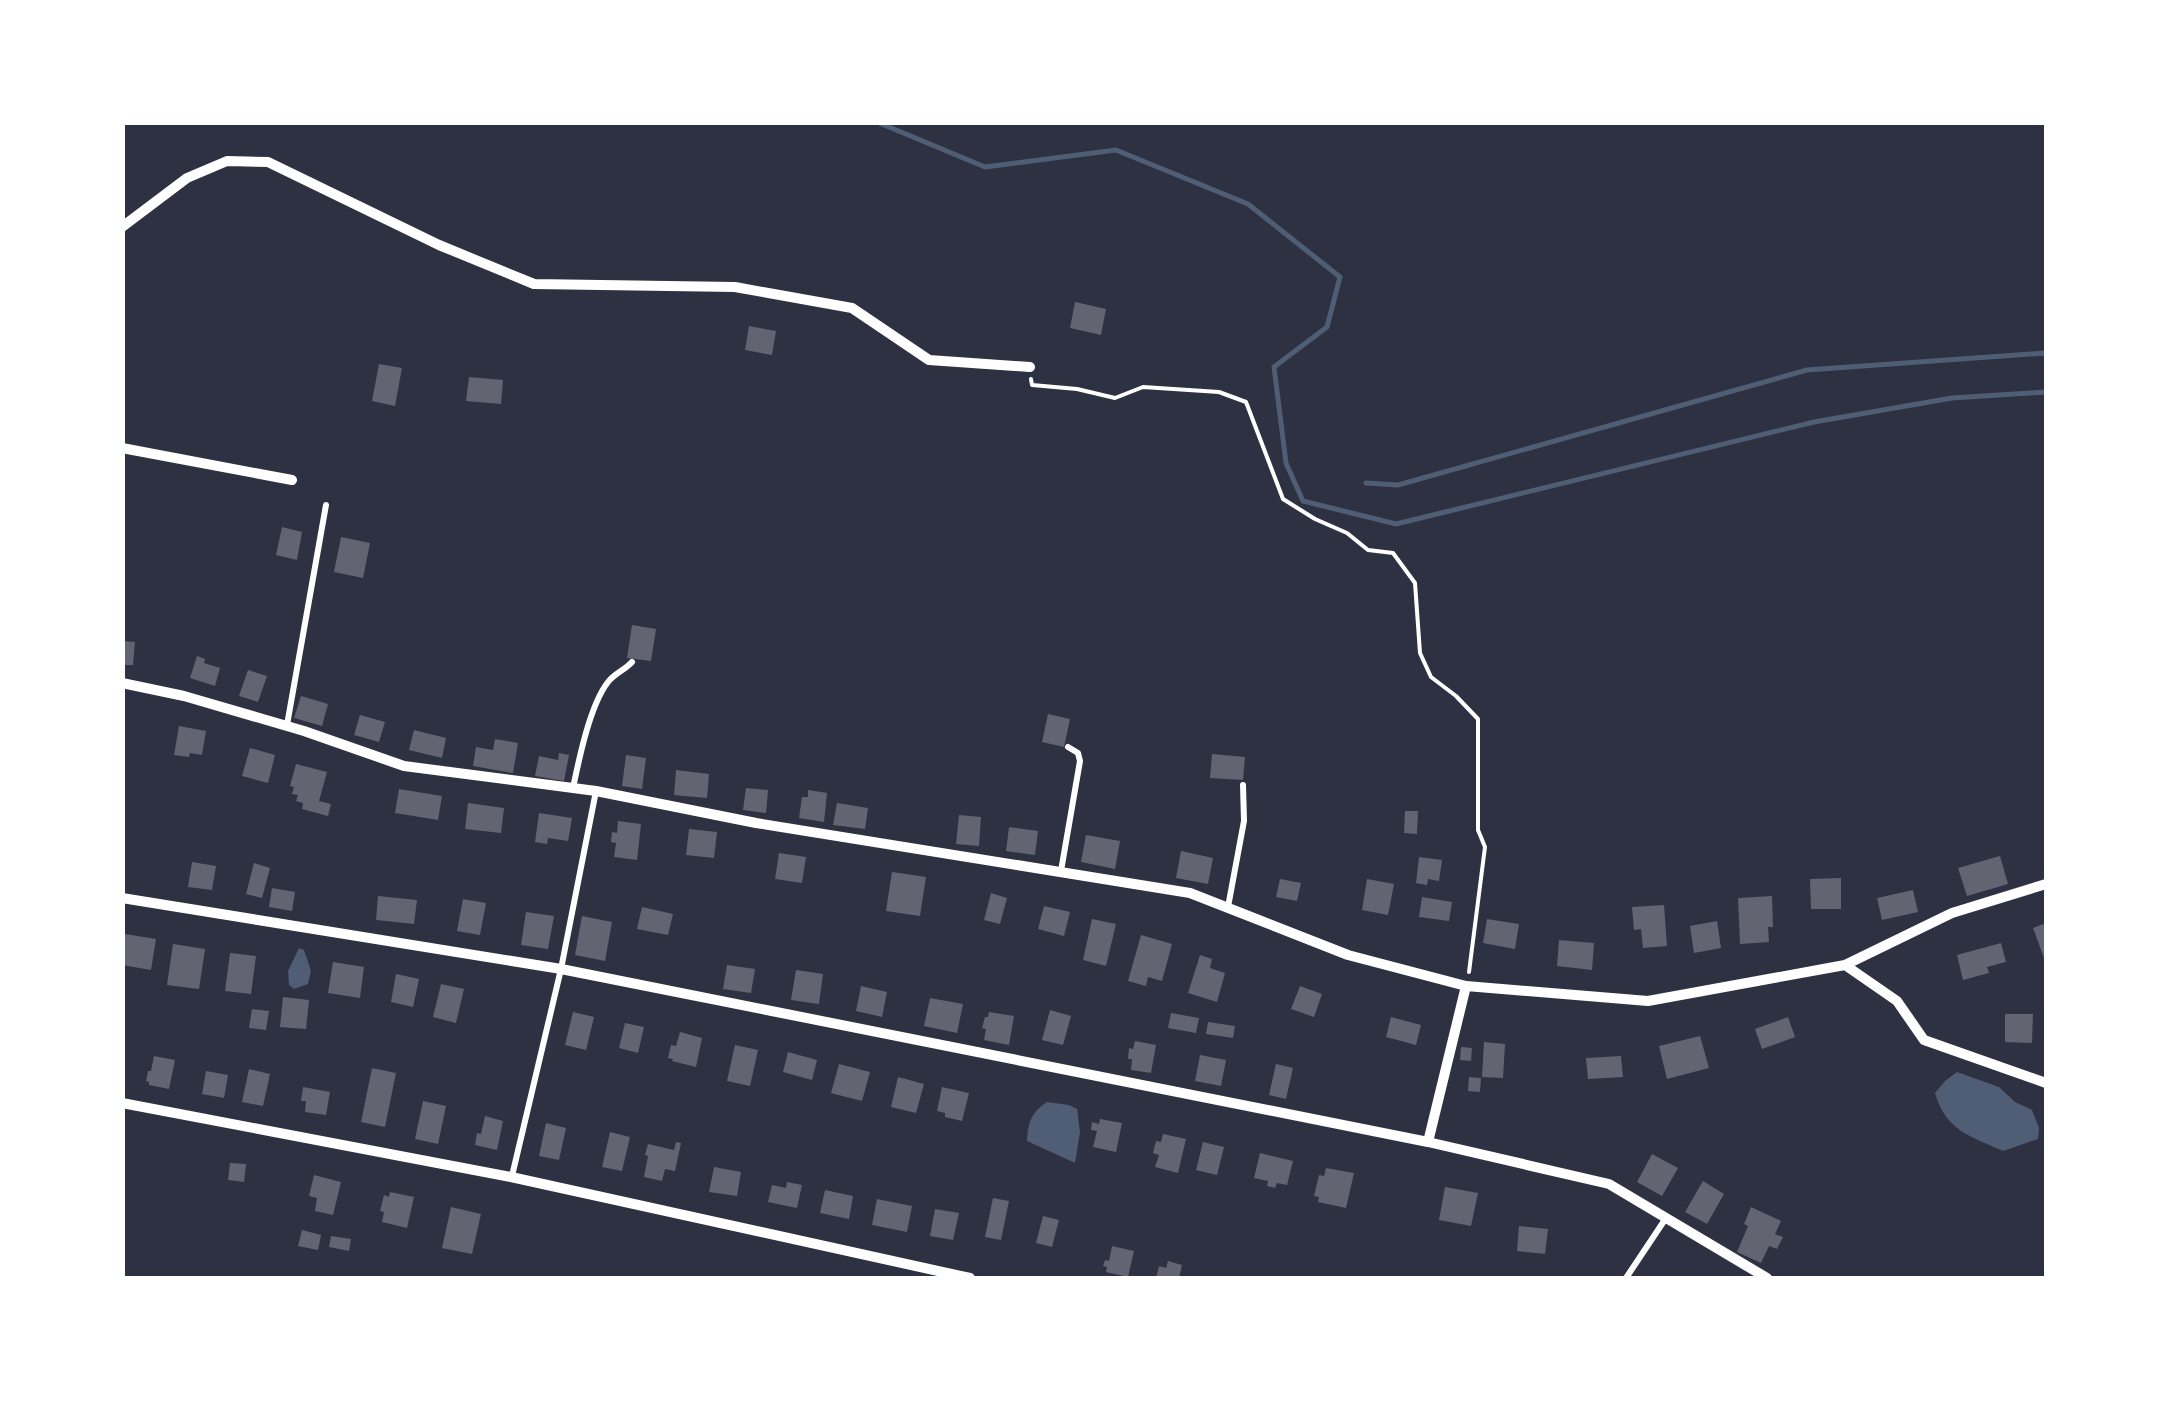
<svg xmlns="http://www.w3.org/2000/svg" width="2169" height="1401" font-family="Montserrat,sans-serif">
<style>
.water{fill:#4f5d75}
.lines{fill:none;stroke-linecap:round;stroke-linejoin:round}
.stream{stroke:#4f5d75;stroke-width:5}
.building{fill:#626471}
.path{stroke:#fff;stroke-width:4}
.service{stroke:#fff;stroke-width:6}
.minor{stroke:#fff;stroke-width:10}
</style>
<rect width="100%" height="100%" fill="#2d3142"/>
<path class="water" d="M 299,948 L 304,950 L 311,971 L 308,984 L 294,989 L 289,985 L 288,971 Z
M 1957,1072 L 1999,1087 L 2015,1102 L 2032,1110 L 2039,1128 L 2038,1139 L 2003,1151 C 1970,1136 1946,1131 1935,1093 L 1945,1081 Z
M 1047,1102 L 1069,1105 L 1077,1109 L 1080,1132 L 1075,1163 L 1027,1141 C 1028,1122 1031,1113 1047,1102 Z"/>
<g class="lines">
<path class="stream" d="M 877,122 L 985,167 L 1116,150 L 1248,204 L 1340,277 L 1327,327 L 1274,367 L 1286,463 L 1303,501 L 1396,524 L 1814,422 L 1952,398 L 2046,392
M 1366,483 L 1398,485 L 1807,370 L 2046,353"/>
</g>
<path class="building" d="M 1075,302 L 1106,309 L 1101,335 L 1070,328 Z
M 749,326 L 776,331 L 772,355 L 745,350 Z
M 379,364 L 402,368 L 395,406 L 372,401 Z
M 469,377 L 503,380 L 501,404 L 466,401 Z
M 282,527 L 302,532 L 297,560 L 276,555 Z
M 341,537 L 370,543 L 363,578 L 334,572 Z
M 632,625 L 656,629 L 651,661 L 627,658 Z
M 122,641 L 135,642 L 133,665 L 122,665 Z
M 197,656 L 205,659 L 204,663 L 220,668 L 215,686 L 190,678 Z
M 248,670 L 267,676 L 258,702 L 239,696 Z
M 301,696 L 328,704 L 322,726 L 294,718 Z
M 1048,714 L 1070,719 L 1064,747 L 1042,742 Z
M 360,715 L 385,722 L 379,742 L 354,735 Z
M 179,726 L 206,731 L 202,755 L 190,753 L 189,757 L 174,755 Z
M 414,730 L 446,738 L 442,758 L 409,750 Z
M 495,739 L 518,743 L 513,773 L 473,766 L 476,747 L 493,750 Z
M 250,748 L 275,755 L 268,783 L 242,776 Z
M 559,753 L 569,755 L 564,781 L 535,776 L 539,756 L 558,760 Z
M 1212,754 L 1245,757 L 1243,780 L 1210,778 Z
M 626,755 L 646,758 L 642,789 L 622,786 Z
M 296,764 L 327,772 L 319,801 L 331,804 L 328,816 L 302,809 L 303,803 L 296,801 L 298,795 L 292,794 L 294,787 L 290,786 Z
M 676,770 L 709,774 L 707,798 L 674,795 Z
M 746,788 L 768,790 L 766,813 L 743,810 Z
M 399,789 L 442,796 L 438,820 L 395,813 Z
M 808,790 L 827,793 L 824,822 L 799,818 L 802,797 L 808,797 Z
M 468,803 L 504,808 L 501,833 L 465,829 Z
M 837,803 L 868,808 L 865,829 L 833,825 Z
M 1405,811 L 1418,811 L 1417,834 L 1404,833 Z
M 539,813 L 572,818 L 568,841 L 548,838 L 547,844 L 535,842 Z
M 959,815 L 981,817 L 979,846 L 956,844 Z
M 618,821 L 641,824 L 637,860 L 614,857 L 616,843 L 611,842 L 612,832 L 617,833 Z
M 1009,827 L 1038,831 L 1035,855 L 1006,851 Z
M 689,829 L 717,832 L 714,858 L 686,855 Z
M 1086,835 L 1120,841 L 1115,869 L 1081,862 Z
M 1181,851 L 1213,858 L 1208,884 L 1176,878 Z
M 779,853 L 806,857 L 802,883 L 775,879 Z
M 2000,856 L 2008,884 L 1967,896 L 1958,868 Z
M 1419,857 L 1442,860 L 1439,881 L 1428,879 L 1427,885 L 1416,883 Z
M 192,862 L 216,866 L 212,890 L 188,887 Z
M 254,863 L 270,868 L 262,898 L 246,894 Z
M 892,872 L 926,877 L 920,916 L 886,911 Z
M 1841,878 L 1841,909 L 1811,909 L 1810,879 Z
M 1280,879 L 1301,883 L 1297,901 L 1276,897 Z
M 1367,879 L 1394,884 L 1388,915 L 1362,910 Z
M 272,888 L 295,892 L 292,911 L 269,907 Z
M 1913,890 L 1918,912 L 1882,920 L 1877,898 Z
M 991,893 L 1007,898 L 1000,924 L 984,920 Z
M 378,896 L 417,900 L 414,924 L 376,920 Z
M 1772,896 L 1773,927 L 1768,927 L 1769,942 L 1740,944 L 1738,898 Z
M 1422,897 L 1452,902 L 1449,921 L 1419,917 Z
M 463,899 L 486,903 L 480,935 L 457,931 Z
M 1664,905 L 1667,946 L 1643,948 L 1641,929 L 1634,930 L 1632,907 Z
M 1044,906 L 1070,912 L 1064,936 L 1038,929 Z
M 642,907 L 673,914 L 668,935 L 637,929 Z
M 526,912 L 554,916 L 548,949 L 521,945 Z
M 582,916 L 612,922 L 605,961 L 575,955 Z
M 1092,919 L 1116,924 L 1106,966 L 1083,960 Z
M 1487,919 L 1519,924 L 1515,949 L 1483,943 Z
M 1717,921 L 1721,948 L 1694,953 L 1690,926 Z
M 2046,923 L 2046,957 L 2044,958 L 2033,928 Z
M 125,934 L 156,939 L 151,970 L 122,965 Z
M 1141,935 L 1172,944 L 1162,981 L 1148,977 L 1146,986 L 1128,981 Z
M 1559,940 L 1594,943 L 1592,970 L 1557,966 Z
M 2001,943 L 2006,962 L 1987,967 L 1989,973 L 1963,980 L 1957,955 Z
M 173,944 L 205,949 L 199,989 L 167,985 Z
M 230,953 L 256,956 L 251,994 L 225,991 Z
M 1200,955 L 1212,959 L 1210,968 L 1225,973 L 1217,1002 L 1188,993 Z
M 333,962 L 364,967 L 360,998 L 328,993 Z
M 727,965 L 755,969 L 751,993 L 723,989 Z
M 796,970 L 823,974 L 819,1004 L 791,1000 Z
M 396,974 L 419,979 L 413,1007 L 391,1002 Z
M 441,984 L 464,989 L 456,1023 L 433,1017 Z
M 861,986 L 887,992 L 882,1017 L 856,1011 Z
M 1300,986 L 1322,994 L 1314,1017 L 1291,1009 Z
M 283,997 L 309,1000 L 306,1029 L 280,1027 Z
M 930,998 L 963,1004 L 957,1033 L 924,1026 Z
M 252,1009 L 269,1011 L 266,1030 L 249,1028 Z
M 1050,1010 L 1071,1016 L 1063,1045 L 1042,1040 Z
M 573,1012 L 594,1017 L 586,1050 L 565,1045 Z
M 989,1012 L 1014,1016 L 1009,1045 L 984,1040 L 986,1029 L 982,1028 L 985,1017 L 988,1017 Z
M 1171,1013 L 1199,1018 L 1196,1033 L 1168,1028 Z
M 2005,1014 L 2033,1014 L 2032,1043 L 2005,1042 Z
M 1391,1017 L 1421,1025 L 1416,1045 L 1386,1037 Z
M 1788,1017 L 1795,1037 L 1762,1049 L 1755,1029 Z
M 1208,1022 L 1235,1026 L 1233,1038 L 1206,1034 Z
M 625,1023 L 644,1027 L 638,1053 L 619,1048 Z
M 680,1032 L 702,1038 L 696,1067 L 672,1061 L 673,1059 L 668,1058 L 671,1045 L 676,1046 Z
M 1700,1036 L 1709,1068 L 1667,1079 L 1659,1046 Z
M 1135,1041 L 1156,1045 L 1151,1073 L 1131,1070 L 1132,1059 L 1128,1059 L 1129,1048 L 1133,1049 Z
M 1484,1042 L 1505,1044 L 1503,1078 L 1482,1077 Z
M 735,1045 L 758,1050 L 750,1086 L 727,1081 Z
M 1461,1047 L 1472,1048 L 1471,1061 L 1460,1060 Z
M 788,1052 L 817,1060 L 812,1080 L 783,1072 Z
M 1200,1055 L 1226,1060 L 1221,1086 L 1195,1081 Z
M 154,1056 L 175,1060 L 169,1089 L 149,1085 L 149,1082 L 146,1081 L 148,1071 L 151,1071 Z
M 1621,1056 L 1623,1077 L 1588,1079 L 1586,1058 Z
M 839,1064 L 870,1072 L 862,1101 L 831,1093 Z
M 1276,1064 L 1293,1068 L 1286,1099 L 1269,1095 Z
M 372,1068 L 396,1073 L 385,1127 L 361,1122 Z
M 249,1069 L 270,1074 L 263,1106 L 242,1102 Z
M 206,1071 L 228,1075 L 224,1098 L 202,1094 Z
M 898,1077 L 924,1084 L 916,1113 L 891,1107 Z
M 1469,1077 L 1481,1078 L 1480,1092 L 1468,1091 Z
M 303,1087 L 330,1092 L 326,1115 L 305,1112 L 306,1101 L 301,1101 Z
M 942,1087 L 969,1093 L 962,1121 L 945,1117 L 945,1113 L 937,1111 Z
M 423,1101 L 446,1106 L 438,1144 L 415,1139 Z
M 485,1116 L 503,1121 L 497,1150 L 475,1145 L 477,1133 L 481,1134 Z
M 1100,1119 L 1122,1123 L 1116,1152 L 1093,1147 L 1097,1131 L 1091,1130 L 1092,1122 L 1099,1124 Z
M 546,1123 L 566,1128 L 559,1160 L 539,1156 Z
M 610,1132 L 630,1137 L 622,1171 L 602,1167 Z
M 1163,1134 L 1186,1139 L 1178,1173 L 1155,1167 L 1159,1155 L 1153,1153 L 1156,1141 L 1161,1142 Z
M 676,1142 L 681,1143 L 675,1171 L 665,1169 L 662,1181 L 644,1177 L 648,1156 L 645,1155 L 648,1144 L 674,1150 Z
M 1203,1142 L 1224,1147 L 1217,1175 L 1196,1170 Z
M 1260,1153 L 1293,1161 L 1287,1185 L 1277,1183 L 1275,1188 L 1267,1186 L 1268,1181 L 1254,1178 Z
M 1652,1154 L 1678,1168 L 1662,1196 L 1637,1182 Z
M 230,1163 L 246,1164 L 244,1182 L 228,1180 Z
M 714,1167 L 741,1172 L 737,1196 L 709,1192 Z
M 1326,1168 L 1354,1173 L 1346,1208 L 1318,1202 L 1319,1197 L 1314,1196 L 1319,1175 L 1324,1176 Z
M 314,1175 L 341,1182 L 333,1215 L 315,1211 L 317,1198 L 309,1196 Z
M 1703,1181 L 1724,1194 L 1707,1224 L 1685,1212 Z
M 787,1182 L 802,1185 L 797,1208 L 768,1202 L 772,1185 L 786,1188 Z
M 1445,1187 L 1478,1193 L 1471,1226 L 1439,1220 Z
M 825,1190 L 853,1196 L 849,1219 L 820,1213 Z
M 390,1192 L 414,1197 L 407,1228 L 382,1222 L 384,1212 L 380,1211 L 384,1195 L 389,1197 Z
M 993,1198 L 1009,1201 L 1001,1240 L 985,1237 Z
M 877,1199 L 912,1206 L 907,1232 L 872,1225 Z
M 451,1207 L 481,1214 L 472,1254 L 442,1248 Z
M 1751,1207 L 1781,1221 L 1775,1234 L 1783,1237 L 1777,1249 L 1769,1246 L 1761,1263 L 1737,1252 L 1748,1226 L 1744,1224 Z
M 935,1209 L 959,1213 L 953,1240 L 930,1236 Z
M 1043,1216 L 1059,1220 L 1052,1247 L 1036,1243 Z
M 1519,1226 L 1548,1229 L 1545,1254 L 1517,1251 Z
M 302,1230 L 321,1235 L 318,1250 L 298,1246 Z
M 331,1236 L 351,1239 L 349,1251 L 329,1247 Z
M 1112,1246 L 1134,1251 L 1128,1277 L 1106,1272 L 1107,1267 L 1103,1266 L 1105,1260 L 1109,1261 Z
M 1168,1261 L 1182,1265 L 1179,1278 L 1156,1278 L 1159,1266 L 1166,1268 Z"/>
<g class="lines">
<path class="path" d="M 1031,379 L 1032,385 L 1077,389 L 1115,398 L 1143,387 L 1219,392 L 1246,402 L 1283,499 L 1315,519 L 1347,533 L 1368,550 L 1393,553 L 1415,583 L 1420,653 L 1431,677 L 1456,696 L 1478,719 L 1478,830 L 1485,847 L 1469,972"/>
<path class="service" d="M 287,725 L 326,505
M 573,788 C 579,759 590,705 608,682 C 615,673 625,670 632,662
M 1061,871 L 1080,761 L 1078,753 L 1068,747
M 1228,907 L 1244,821 L 1243,785
M 512,1176 L 561,969 L 596,791
M 1626,1278 L 1666,1218"/>
<path class="minor" d="M 122,227 L 187,178 L 227,161 L 268,162 L 439,245 L 534,284 L 735,287 L 852,308 L 929,360 L 1030,367
M 122,448 L 292,480
M 122,683 L 184,696 L 304,731 L 404,766 L 596,791 L 756,823 L 1190,893 L 1348,955 L 1466,986 L 1648,1001 L 1845,965 L 1952,913 L 2046,884
M 122,898 L 561,969 L 1428,1142 L 1609,1184 L 1767,1278
M 1845,965 L 1897,1001 L 1924,1040 L 2046,1083
M 122,1103 L 511,1177 L 970,1278
M 1428,1142 L 1466,986"/>
</g>
<rect width="2169" height="1401" fill="none" stroke="#ffffff" stroke-width="250"/>
</svg>
